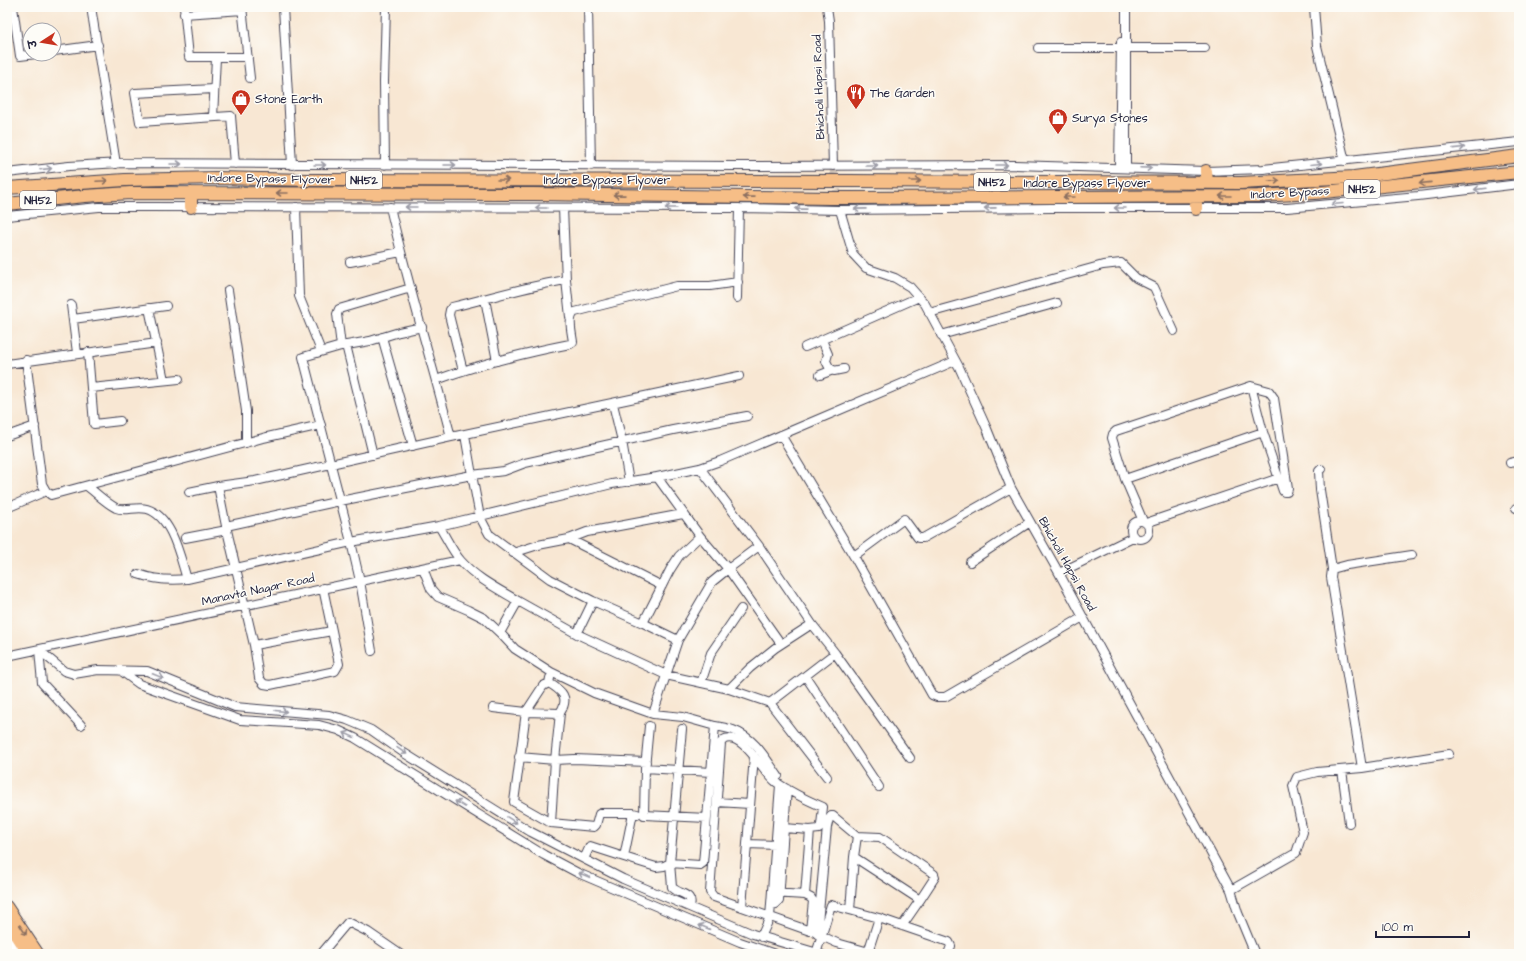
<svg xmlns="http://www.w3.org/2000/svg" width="1526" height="961" font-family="'Architects Daughter','Playpen Sans Deva',sans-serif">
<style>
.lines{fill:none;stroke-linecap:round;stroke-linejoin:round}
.minor-tunnel{stroke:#cdc0b5;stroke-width:8;stroke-dasharray:8 4;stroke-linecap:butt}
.minor-casing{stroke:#424052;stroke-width:10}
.major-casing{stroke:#424052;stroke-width:12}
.highway-casing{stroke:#424052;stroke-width:14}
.minor{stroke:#fff;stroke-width:8}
.major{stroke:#f6be87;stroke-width:10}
.highway{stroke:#f6be87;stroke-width:12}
.highway-bridge-casing{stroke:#424052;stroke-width:14;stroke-linecap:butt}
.highway-bridge{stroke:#f6be87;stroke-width:12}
.oneway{stroke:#9c9ca7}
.oneway2{stroke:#8c7061}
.labels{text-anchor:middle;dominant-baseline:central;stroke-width:3;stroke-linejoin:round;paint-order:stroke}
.shield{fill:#fdfcf7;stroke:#646373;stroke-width:1}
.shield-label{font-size:11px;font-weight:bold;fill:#22223b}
.street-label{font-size:12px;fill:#22223b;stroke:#fdfcf7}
.poi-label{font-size:12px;fill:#22223b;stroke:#fdfcf7;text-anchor:start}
</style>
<rect width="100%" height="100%" fill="#fdfcf7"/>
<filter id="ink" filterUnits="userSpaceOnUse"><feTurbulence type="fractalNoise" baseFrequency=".025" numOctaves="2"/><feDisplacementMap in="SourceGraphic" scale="8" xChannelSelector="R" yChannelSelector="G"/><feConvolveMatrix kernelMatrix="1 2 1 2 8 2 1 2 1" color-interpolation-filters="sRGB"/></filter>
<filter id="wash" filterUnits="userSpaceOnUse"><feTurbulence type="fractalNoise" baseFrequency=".012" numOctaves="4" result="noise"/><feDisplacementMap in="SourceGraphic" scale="16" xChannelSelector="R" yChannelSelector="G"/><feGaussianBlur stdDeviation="0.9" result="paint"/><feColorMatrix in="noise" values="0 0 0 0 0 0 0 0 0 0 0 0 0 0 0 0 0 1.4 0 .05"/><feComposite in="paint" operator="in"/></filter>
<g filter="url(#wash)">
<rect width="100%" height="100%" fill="#f8e7d3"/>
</g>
<g filter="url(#ink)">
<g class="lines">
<path class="minor-tunnel" d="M 833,166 L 840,210"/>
<defs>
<path id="minor" d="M 13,7 L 20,56 L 36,54
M 91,7 L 116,164
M 184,7 L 189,57 L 248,57
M 242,7 L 250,78
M 283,7 L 292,165
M 588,7 L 591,166
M 827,7 L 829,21 L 833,166
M 1126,7 L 1126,168
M 1314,7 L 1317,46 L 1345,161
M 184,14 L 243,10
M 1038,48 L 1205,48
M 54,51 L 98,45
M 214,89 L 135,93 L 140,122 L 231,116 L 235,164
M 213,117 L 216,58
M 385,165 L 384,82 L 386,7
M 1119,168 L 1121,42
M 7,173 L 69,166 L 120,163 L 736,166 L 1015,165 L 1206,171 L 1263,169 L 1519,142
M 296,207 L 299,296 L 321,351
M 390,207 C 408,285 431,360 451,437
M 563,208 L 566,280 L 570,317
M 840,210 L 853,254 L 866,268 L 895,278 L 910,287 L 925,304 L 959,367 L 987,429 L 1011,488 L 1059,573 L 1231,890 L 1238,913 L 1255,954
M 7,216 L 99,207 L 144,207 L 739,208 L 840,210 L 1052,208 L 1287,208 L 1418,196 L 1519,184
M 350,262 L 401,252
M 228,290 L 246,411 L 246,443
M 737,298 L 739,208
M 485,299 L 497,361
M 71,305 L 77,353
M 149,308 L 164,380
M 929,313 L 1103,265 L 1121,263 L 1136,278 L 1154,287 L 1174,331
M 73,319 L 166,306
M 422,327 L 399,332 L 370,341 L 341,346 L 303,357 L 351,542 L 439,526
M 941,335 L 1057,303
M 382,337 L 413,446
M 822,340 L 828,354 L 826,361 L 829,367 L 834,371 L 844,369
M 346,345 L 373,455
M 341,346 L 337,314 L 339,309 L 411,288
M 805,347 L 919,297
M 88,352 L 94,424 L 120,421
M 26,360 L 42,484 L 46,491 L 51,495 L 263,438 L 321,425
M 7,364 L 157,343
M 463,371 L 449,315 L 450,310 L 452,307 C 490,298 527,286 566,280
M 820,375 L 833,370
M 436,380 C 480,364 524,353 570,344 L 573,342 C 572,333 567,317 575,312 L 677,286 L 710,286 L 738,282
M 91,388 L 179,379
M 613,404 L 622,441 L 629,482
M 465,435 L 472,475 L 504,471 L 525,463 L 673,430 L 747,416
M 781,435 L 856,560 L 932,695 L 937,697 L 945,697 L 1083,617
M 7,436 L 35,426
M 1510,463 L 1519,461
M 700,468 L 759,546 L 728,569 L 781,644
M 1321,469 L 1319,471 L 1320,490 L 1332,569
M 657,477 L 612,484 L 439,526 C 446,537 452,551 461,561 C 476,578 498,589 518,601 L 500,633 L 515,649 L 551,672 L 594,693 L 653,714 L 678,640 L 643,623 L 670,570 L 679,556 L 700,536 L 657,477 L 700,468 L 720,461 L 955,361
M 1125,479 L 1263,432
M 87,486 C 96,493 106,503 116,508 C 125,512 136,506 147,509 C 172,516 180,557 187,579
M 189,492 L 218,486
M 7,508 L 46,491
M 1516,508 L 1519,507
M1131 530a9 9 0 1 1 18 0a9 9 0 1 1-18 0Z
M 1143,521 L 1125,479 L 1112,438 L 1113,434 L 1116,431 L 1251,386 L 1263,432 L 1283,491 L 1284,492 L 1287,492 L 1288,489 L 1274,398 L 1269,391 L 1251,386
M 1146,523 L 1279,478
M 226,526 L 218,486 L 255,481 L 451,437 L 739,376
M 185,538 L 227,530
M 569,539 L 662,586
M 759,546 L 812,624
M 513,553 L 538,545 L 569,539 L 587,532 L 683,514
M 854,556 L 904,519 L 918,538 L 923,538 L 1011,488
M 970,562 L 1030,522
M 423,568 L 431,589 L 438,597 L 468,610 L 484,618 L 500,633
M 1059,573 L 1133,537
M 323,588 L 339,664 L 335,671 L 270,685 L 264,684 L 259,678 L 254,645 L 226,526 L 340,501 L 472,475 L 480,517 L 489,534 L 550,579 L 593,601 L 643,623
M 518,601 L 577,634 L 593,601
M 577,634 L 666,675 L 729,689 L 750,668 L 775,648 L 812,624 L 835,653 L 910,758
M 678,640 L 712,582 L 728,569 L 700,536
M 254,645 L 332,631
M 39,650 L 64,671 L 74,674 L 98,670 L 147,671 L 235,707 L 329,715 L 347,720 L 371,730 L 404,753 L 531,832 L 623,879 L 753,934 L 821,954
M 39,650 L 42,683 L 81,725
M 372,651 L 360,581 L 460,560
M 7,656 L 360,581 L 351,542 L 187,579 C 169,581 155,580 138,574
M 120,670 L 139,684 L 240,720 L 319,725 L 338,730 L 355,738 L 544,855 L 578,873 L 740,942 L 775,954
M 806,677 L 879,787
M 549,683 L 543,686 L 526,712 L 514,802 L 551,823
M 701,683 L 711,653 L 741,609
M 729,689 L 770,703
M 493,708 L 526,712 L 560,713
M 649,726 L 645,768 L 644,815 L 707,818 L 715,726 L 683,717 L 653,714
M 715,726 C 721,727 727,728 733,730 C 755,738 766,759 778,776
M 682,729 L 670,863 L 672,887 C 679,895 694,893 690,907
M 519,757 L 555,760 L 560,713 C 570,697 562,691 549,683 L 550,678
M 645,768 L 711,772
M 1362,768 L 1331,577 L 1332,569 L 1347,565 L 1412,555
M 1342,770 L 1349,823
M 827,777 L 770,703 L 835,653
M 787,789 L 784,828 L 810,830 L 805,895
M 717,802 L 750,804
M 633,813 L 601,813 L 599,814 L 596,825 L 594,827 L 551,823 L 555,760 L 575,759 L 646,762
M 637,814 L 633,813 L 624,857 L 656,867 L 664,866 L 670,863 L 700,865 L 703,863 L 707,818
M 857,836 L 880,837 L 934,874 L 935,877 L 920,900
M 747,844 L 775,845
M 584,859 L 590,846 L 624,857
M 1231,890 L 1296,853 L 1303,832 L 1293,786 L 1297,777 L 1317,772 L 1362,768 L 1449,754
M 772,893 L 805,895 L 811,898 L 813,901 L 810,931 L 714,897 L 710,892 L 721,743 L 723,740 C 742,729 764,774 776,782 C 790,792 807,800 823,807 L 821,825 L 819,829 L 810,830
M 771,905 L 776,904 L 779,901 L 784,828
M 742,907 L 754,756
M 850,910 L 854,857
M 761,937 L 770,917 L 780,785
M 7,938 L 17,954
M 868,952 L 879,918
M 321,954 L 348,922 L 368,932 L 400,954
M 816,954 L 831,905 L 879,918 L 949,942 L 951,946 L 948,954
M 876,954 L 837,943 L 817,934 L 827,827 L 829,819 L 831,816 L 833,816 L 857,836 L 854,857 L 920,900 L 902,926"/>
<path id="major" d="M 7,906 L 39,954
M 7,923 L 27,954"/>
<path id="highway" d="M 1206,171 L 1207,183
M 848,181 L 1241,183 L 1354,177 L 1519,156
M 7,188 L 125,180 L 216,178 L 309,180 L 830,181
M 191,193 L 191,207
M 849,198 L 1258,196 L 1314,193 L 1519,172
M 7,204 L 85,196 L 130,193 L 534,194 L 830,198
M 1196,209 L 1196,196"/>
</defs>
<use href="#minor" class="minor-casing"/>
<use href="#major" class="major-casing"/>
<use href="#highway" class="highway-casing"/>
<use href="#minor" class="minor"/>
<use href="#major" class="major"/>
<use href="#highway" class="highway"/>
<defs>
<path id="highway-bridge" d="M 830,181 L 848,181
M 830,198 L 849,198"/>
</defs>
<use href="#highway-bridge" class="highway-bridge-casing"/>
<use href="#highway-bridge" class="highway-bridge"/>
</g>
<defs><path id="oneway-shaft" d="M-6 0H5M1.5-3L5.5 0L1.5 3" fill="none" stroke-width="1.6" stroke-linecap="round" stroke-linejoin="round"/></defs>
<g class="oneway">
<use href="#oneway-shaft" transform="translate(1459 148) rotate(-6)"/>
<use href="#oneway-shaft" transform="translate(176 164)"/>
<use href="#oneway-shaft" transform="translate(1316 164) rotate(-5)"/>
<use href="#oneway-shaft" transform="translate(320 165)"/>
<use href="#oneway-shaft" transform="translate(450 165)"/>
<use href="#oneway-shaft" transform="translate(1002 165)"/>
<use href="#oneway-shaft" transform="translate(872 166)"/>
<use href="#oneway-shaft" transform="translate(1146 168) rotate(2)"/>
<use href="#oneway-shaft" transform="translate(46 169) rotate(-6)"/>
<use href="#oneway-shaft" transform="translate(1480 189) rotate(173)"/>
<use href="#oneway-shaft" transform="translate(1337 204) rotate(175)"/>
<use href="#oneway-shaft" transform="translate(411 207) rotate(-180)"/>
<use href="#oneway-shaft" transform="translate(541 208) rotate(-180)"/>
<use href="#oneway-shaft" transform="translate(671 208) rotate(-180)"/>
<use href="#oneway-shaft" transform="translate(990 208) rotate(179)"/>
<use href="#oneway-shaft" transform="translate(1120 208) rotate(-180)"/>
<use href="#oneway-shaft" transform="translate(801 209) rotate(-179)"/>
<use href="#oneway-shaft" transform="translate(860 209) rotate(179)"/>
<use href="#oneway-shaft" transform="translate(158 676) rotate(22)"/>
<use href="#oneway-shaft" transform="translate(281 711) rotate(5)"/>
<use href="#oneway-shaft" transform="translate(349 735) rotate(-155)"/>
<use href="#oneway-shaft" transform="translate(402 751) rotate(34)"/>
<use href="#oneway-shaft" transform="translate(460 804) rotate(-149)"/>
<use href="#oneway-shaft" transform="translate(512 820) rotate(32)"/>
<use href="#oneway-shaft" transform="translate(584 875) rotate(-157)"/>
<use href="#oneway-shaft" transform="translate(704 927) rotate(-157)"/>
</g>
<g class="oneway2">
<use href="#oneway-shaft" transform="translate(503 180)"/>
<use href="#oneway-shaft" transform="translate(102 181) rotate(-3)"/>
<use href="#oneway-shaft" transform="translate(915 181)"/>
<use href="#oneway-shaft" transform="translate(1274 181) rotate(-3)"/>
<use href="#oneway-shaft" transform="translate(1425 183) rotate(174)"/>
<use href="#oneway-shaft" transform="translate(282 193) rotate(-180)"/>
<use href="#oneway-shaft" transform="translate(619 195) rotate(-179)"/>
<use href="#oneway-shaft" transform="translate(1225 196) rotate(-180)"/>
<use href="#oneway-shaft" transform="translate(749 197) rotate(-179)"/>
<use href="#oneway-shaft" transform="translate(1069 197) rotate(180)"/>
<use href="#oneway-shaft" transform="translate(23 930) rotate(57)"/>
</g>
</g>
<defs>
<symbol id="restaurant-pin" viewBox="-11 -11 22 30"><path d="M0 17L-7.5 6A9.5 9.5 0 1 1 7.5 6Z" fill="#c8321e" stroke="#fdfcf7"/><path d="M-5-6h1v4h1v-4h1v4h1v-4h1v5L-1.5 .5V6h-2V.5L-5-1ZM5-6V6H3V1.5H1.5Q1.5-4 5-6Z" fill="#fff"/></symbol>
<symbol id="shop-pin" viewBox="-11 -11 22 30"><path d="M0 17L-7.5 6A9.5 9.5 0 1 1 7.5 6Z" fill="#c8321e" stroke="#fdfcf7"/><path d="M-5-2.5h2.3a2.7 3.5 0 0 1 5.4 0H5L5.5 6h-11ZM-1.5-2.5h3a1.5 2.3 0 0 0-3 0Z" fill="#fff"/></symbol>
</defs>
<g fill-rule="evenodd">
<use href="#restaurant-pin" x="845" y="82" width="22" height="30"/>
<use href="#shop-pin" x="230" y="88" width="22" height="30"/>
<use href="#shop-pin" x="1047" y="107" width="22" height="30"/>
</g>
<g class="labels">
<g class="shield">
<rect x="346" y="171" width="36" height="18" rx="3"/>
<rect x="974" y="173" width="36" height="18" rx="3"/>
<rect x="1344" y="180" width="36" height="18" rx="3"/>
<rect x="20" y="191" width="36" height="18" rx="3"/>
</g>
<g class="shield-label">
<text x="364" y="180">NH52</text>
<text x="992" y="182">NH52</text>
<text x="1362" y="189">NH52</text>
<text x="38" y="200">NH52</text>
</g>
<g class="street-label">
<text transform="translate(819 87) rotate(-92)">Bhicholi Hapsi Road</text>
<text transform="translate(271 179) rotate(1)">Indore Bypass Flyover</text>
<text x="607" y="180">Indore Bypass Flyover</text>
<text x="1087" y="183">Indore Bypass Flyover</text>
<text transform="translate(1290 193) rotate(-3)">Indore Bypass</text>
<text transform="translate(1067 564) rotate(61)">Bhicholi Hapsi Road</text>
<text transform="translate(258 590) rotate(-12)">Manavta Nagar Road</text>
</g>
<g class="poi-label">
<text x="870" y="93">The Garden</text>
<text x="255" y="99">Stone Earth</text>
<text x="1072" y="118">Surya Stones</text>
</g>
</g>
<rect width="1526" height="961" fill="none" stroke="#fdfcf7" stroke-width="24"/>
<g transform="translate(42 42) rotate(258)"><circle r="19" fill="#fdfcf7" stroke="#a5a5ac"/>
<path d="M0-3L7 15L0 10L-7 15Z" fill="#c8321e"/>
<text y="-6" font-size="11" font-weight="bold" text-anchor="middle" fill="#22223b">उ</text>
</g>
<path d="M1376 931v6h93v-6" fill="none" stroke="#22223b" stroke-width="2"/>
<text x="1382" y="931" font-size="12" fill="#22223b" stroke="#fdfcf7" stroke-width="3" paint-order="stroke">100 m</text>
</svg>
